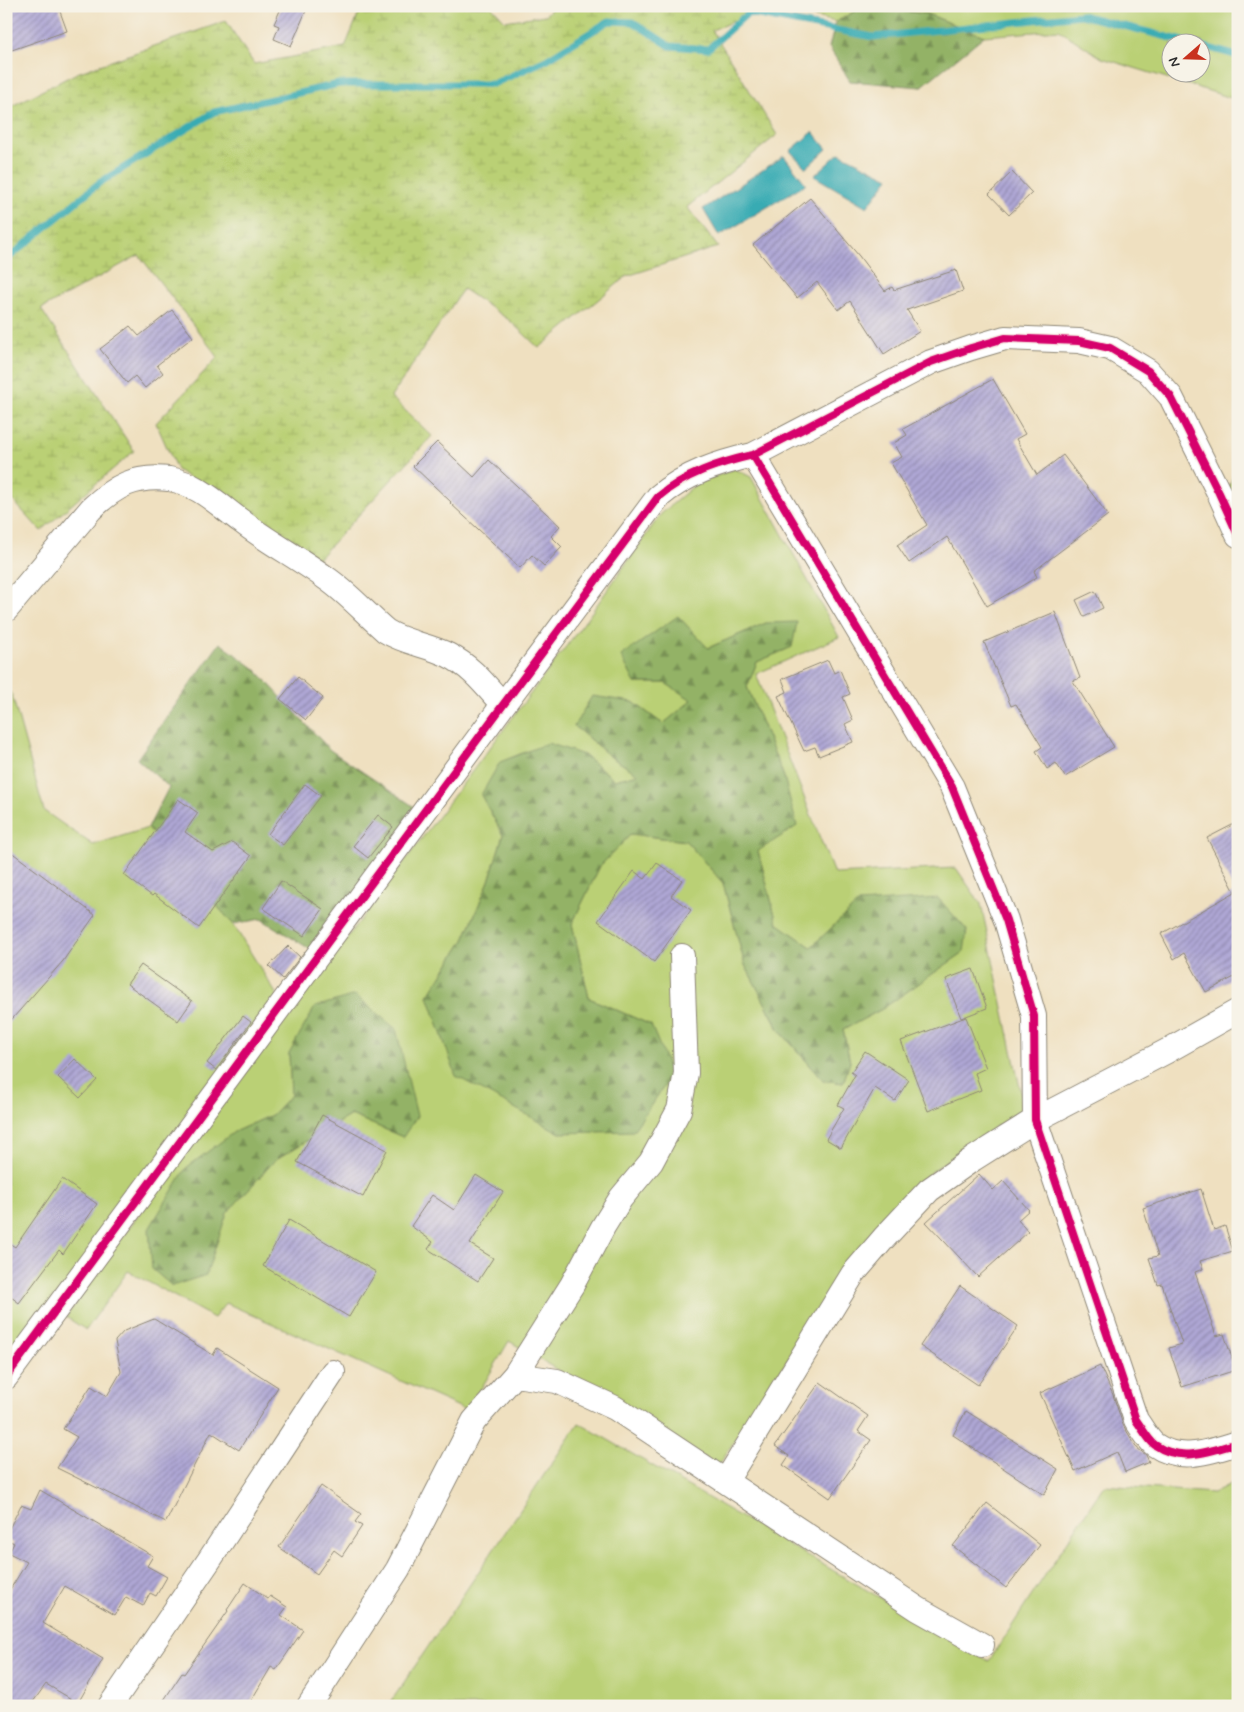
<svg xmlns="http://www.w3.org/2000/svg" width="1244" height="1712" font-family="Mynerve,sans-serif">
<style>
.grass{fill:#bad074;stroke:#727e50;fill-rule:evenodd}
.forest{fill:url(#forest-firs);stroke:#5f6e48}
.wetland{fill:url(#wetland-marsh);stroke:#727e50}
.water{fill:#39abb3;stroke:#326b6f}
.lines{fill:none;stroke-linecap:round;stroke-linejoin:round}
.stream{stroke:#39abb3;stroke-width:7}
.building{fill:url(#building-hatch)}
.minor-casing{stroke:#8d8676;stroke-width:26}
.minor{stroke:#fff;stroke-width:24}
.cycleway-casing{stroke:#f7f3e8;stroke-width:11}
.cycleway{stroke:#d6006c;stroke-width:8}
</style>
<defs>
<pattern id="forest-firs" width="22" height="20" patternUnits="userSpaceOnUse" patternTransform="scale(1.25)"><rect width="22" height="20" fill="#93b266"/><path d="M5 1l3.5 6h-7zM16 11l3.5 6h-7z" fill="#789154"/></pattern>
<pattern id="wetland-marsh" width="20" height="14" patternUnits="userSpaceOnUse" patternTransform="scale(1.25)"><rect width="20" height="14" fill="#bad074"/><path d="M1 5h8M5 5V1M11 12h8M15 12V8" fill="none" stroke="#a0b365"/></pattern>
<pattern id="building-hatch" width="6" height="6" patternUnits="userSpaceOnUse" patternTransform="scale(1.25)"><rect width="6" height="6" fill="#afa7d5"/><path d="M-1 1l2-2M0 6l6-6M5 7l2-2" fill="none" stroke="#8f88ad"/></pattern>
</defs>
<rect width="100%" height="100%" fill="#f7f3e8"/>
<filter id="ink" filterUnits="userSpaceOnUse"><feTurbulence type="fractalNoise" baseFrequency=".02" numOctaves="2"/><feDisplacementMap in="SourceGraphic" scale="10" xChannelSelector="R" yChannelSelector="G"/><feConvolveMatrix kernelMatrix="1 2 1 2 8 2 1 2 1" color-interpolation-filters="sRGB"/></filter>
<filter id="wash" filterUnits="userSpaceOnUse"><feTurbulence type="fractalNoise" baseFrequency=".0096" numOctaves="4" result="noise"/><feDisplacementMap in="SourceGraphic" scale="20" xChannelSelector="R" yChannelSelector="G"/><feGaussianBlur stdDeviation="1.12" result="paint"/><feColorMatrix in="noise" values="0 0 0 0 0 0 0 0 0 0 0 0 0 0 0 0 0 1.4 0 .05"/><feComposite in="paint" operator="in"/></filter>
<g filter="url(#wash)">
<rect width="100%" height="100%" fill="#efe0c0"/>
<path class="grass" d="M 771,6 L 864,6 L 836,22 Z
M 871,6 L 1238,6 L 1238,100 L 1102,58 L 1059,30 L 984,36 L 927,14 ZM 1172,42 L 1202,42 L 1202,72 L 1172,72 Z
M 1238,466 L 1238,505 L 1229,486 Z
M 735,469 L 751,477 L 839,637 L 756,674 L 834,874 L 956,868 L 981,904 L 1024,1107 L 931,1172 L 825,1303 L 718,1466 L 509,1341 L 468,1411 L 226,1303 L 214,1318 L 128,1271 L 86,1330 L 66,1317 L 119,1241 L 589,616 L 661,514 L 697,483 ZM 766,623 L 792,647 L 757,662 L 747,687 L 784,777 L 758,851 L 777,923 L 811,947 L 859,903 L 964,952 L 882,1009 L 843,1030 L 850,1062 L 843,1083 L 823,1080 L 780,1031 L 745,965 L 723,883 L 686,841 L 631,834 L 600,866 L 572,924 L 589,998 L 651,1025 L 428,996 L 464,940 L 489,881 L 503,835 L 481,795 L 584,755 L 615,780 L 639,774 L 611,757 L 574,726 L 633,702 L 663,724 L 693,700 L 665,683 L 635,683 L 708,648 ZM 289,1053 L 403,1137 L 351,1115 L 276,1159 L 227,1213 L 234,1132 L 272,1115 L 291,1095 Z
M 6,688 L 12,695 L 44,811 L 93,845 L 148,828 L 233,924 L 280,1000 L 6,1365 Z
M 579,1423 L 989,1661 L 1104,1485 L 1213,1493 L 1238,1480 L 1238,1706 L 388,1706 Z"/>
<path class="forest" d="M 864,6 L 927,14 L 984,36 L 921,87 L 850,81 L 829,47 L 836,22 Z
M 678,616 L 708,648 L 766,623 L 797,622 L 792,647 L 757,662 L 747,687 L 784,777 L 797,826 L 758,851 L 777,923 L 811,947 L 858,903 L 938,898 L 967,930 L 964,952 L 882,1009 L 843,1030 L 850,1062 L 843,1083 L 823,1080 L 780,1031 L 745,965 L 723,883 L 686,841 L 631,834 L 600,866 L 572,924 L 589,998 L 651,1025 L 672,1075 L 633,1131 L 560,1133 L 456,1076 L 428,996 L 464,940 L 489,881 L 503,835 L 481,795 L 500,762 L 548,743 L 584,755 L 615,780 L 638,774 L 611,757 L 574,726 L 592,696 L 633,702 L 663,724 L 692,700 L 665,683 L 635,683 L 621,656 Z
M 220,643 L 255,669 L 330,750 L 419,810 L 310,949 L 261,919 L 233,924 L 148,828 L 169,787 L 137,759 Z
M 355,995 L 396,1029 L 417,1116 L 403,1137 L 351,1115 L 276,1159 L 227,1213 L 206,1275 L 172,1286 L 152,1269 L 149,1229 L 186,1168 L 234,1132 L 272,1115 L 291,1095 L 289,1053 L 315,1007 Z"/>
<path class="wetland" d="M 362,6 L 491,6 L 505,21 L 545,15 L 555,6 L 771,6 L 712,30 L 777,135 L 687,207 L 718,247 L 627,276 L 539,348 L 509,320 L 463,289 L 391,397 L 432,436 L 316,561 L 177,470 L 156,423 L 218,357 L 139,255 L 41,309 L 134,451 L 41,531 L 6,493 L 6,109 L 77,73 L 226,21 L 254,64 L 345,47 Z"/>
<path class="water" d="M 813,132 L 827,149 L 806,168 L 790,151 Z
M 839,153 L 889,178 L 867,207 L 814,176 Z
M 784,156 L 806,184 L 719,236 L 703,209 Z"/>
<g class="lines">
<path class="stream" d="M 1202,46 L 1238,56
M 6,260 L 99,183 L 214,112 L 339,84 L 493,84 L 546,60 L 609,21 L 633,22 L 670,46 L 708,49 L 748,13 L 873,37 L 1081,15 L 1187,42"/>
</g>
<g id="blocks">
<path class="building" d="M 6,6 L 58,6 L 67,31 L 6,52 Z
M 282,6 L 308,6 L 291,46 L 274,39 L 279,26 L 274,24 Z
M 1012,172 L 1032,193 L 1009,215 L 989,194 Z
M 810,198 L 859,256 L 885,291 L 892,287 L 894,290 L 956,270 L 963,291 L 907,310 L 920,331 L 884,354 L 850,301 L 838,310 L 817,282 L 797,298 L 753,245 Z
M 172,310 L 193,337 L 157,365 L 163,373 L 145,388 L 135,376 L 127,383 L 100,349 L 130,326 L 139,336 Z
M 993,379 L 1025,434 L 1016,439 L 1037,475 L 1063,455 L 1108,515 L 1034,571 L 1037,577 L 987,606 L 947,537 L 909,563 L 897,545 L 927,525 L 891,463 L 902,457 L 894,443 L 907,435 L 903,429 Z
M 437,442 L 474,477 L 489,460 L 560,526 L 551,536 L 562,547 L 544,566 L 532,555 L 520,568 L 450,503 L 451,502 L 413,466 Z
M 1095,591 L 1103,608 L 1084,617 L 1076,600 Z
M 1055,612 L 1080,678 L 1073,681 L 1114,747 L 1065,777 L 1056,763 L 1047,769 L 1036,751 L 1042,747 L 1016,704 L 1011,706 L 984,642 Z
M 828,660 L 834,673 L 840,670 L 850,694 L 843,697 L 853,720 L 845,724 L 853,742 L 819,756 L 815,747 L 804,751 L 778,696 L 787,692 L 782,679 Z
M 298,677 L 323,698 L 306,720 L 280,699 Z
M 305,784 L 321,796 L 283,845 L 268,834 Z
M 178,799 L 198,813 L 185,832 L 213,852 L 232,842 L 251,856 L 199,928 L 154,894 L 152,896 L 124,875 Z
M 378,815 L 393,827 L 368,858 L 353,846 Z
M 1238,822 L 1238,975 L 1206,992 L 1184,953 L 1174,959 L 1161,934 L 1235,892 L 1207,838 Z
M 6,848 L 95,915 L 63,961 L 6,1026 Z
M 657,863 L 682,880 L 671,896 L 691,910 L 654,962 L 598,921 L 634,871 L 645,879 Z
M 281,881 L 323,909 L 304,936 L 263,908 Z
M 288,946 L 300,957 L 283,979 L 269,966 Z
M 141,965 L 192,1001 L 178,1021 L 127,984 Z
M 973,969 L 987,1008 L 961,1018 L 946,979 Z
M 243,1016 L 251,1022 L 216,1070 L 207,1063 Z
M 966,1017 L 986,1068 L 975,1073 L 981,1090 L 928,1111 L 901,1041 Z
M 865,1051 L 909,1080 L 895,1101 L 875,1088 L 841,1148 L 826,1139 L 844,1108 L 838,1105 L 855,1075 L 851,1072 Z
M 75,1059 L 97,1080 L 80,1098 L 58,1077 Z
M 322,1115 L 387,1150 L 363,1197 L 297,1162 Z
M 979,1174 L 993,1190 L 1003,1181 L 1029,1210 L 1018,1220 L 1028,1232 L 978,1277 L 926,1222 Z
M 476,1175 L 503,1192 L 470,1244 L 493,1258 L 478,1281 L 428,1249 L 433,1242 L 411,1226 L 432,1195 L 454,1210 Z
M 62,1179 L 97,1204 L 63,1254 L 59,1250 L 19,1303 L 6,1293 L 6,1241 L 15,1247 Z
M 1201,1189 L 1214,1230 L 1225,1226 L 1233,1251 L 1200,1261 L 1203,1269 L 1195,1272 L 1216,1336 L 1224,1334 L 1236,1370 L 1182,1387 L 1169,1348 L 1182,1344 L 1162,1284 L 1158,1285 L 1149,1258 L 1158,1256 L 1143,1208 Z
M 289,1220 L 376,1272 L 349,1317 L 263,1266 Z
M 960,1286 L 1018,1326 L 978,1385 L 920,1346 Z
M 154,1319 L 213,1355 L 217,1348 L 278,1387 L 239,1450 L 211,1432 L 166,1522 L 57,1468 L 77,1437 L 63,1429 L 91,1386 L 107,1396 L 121,1372 L 115,1341 L 124,1331 Z
M 1100,1366 L 1113,1395 L 1123,1425 L 1137,1448 L 1146,1455 L 1149,1462 L 1125,1472 L 1117,1452 L 1075,1471 L 1040,1393 Z
M 820,1382 L 868,1416 L 858,1431 L 871,1440 L 830,1498 L 783,1465 L 789,1456 L 775,1446 Z
M 966,1411 L 1058,1469 L 1044,1495 L 953,1435 Z
M 321,1486 L 361,1514 L 355,1522 L 362,1526 L 342,1556 L 334,1550 L 317,1574 L 279,1547 Z
M 40,1490 L 153,1556 L 147,1566 L 167,1577 L 156,1596 L 150,1593 L 143,1606 L 126,1597 L 115,1615 L 65,1586 L 43,1623 L 103,1659 L 78,1703 L 46,1684 L 30,1706 L 6,1706 L 6,1596 L 27,1562 L 9,1553 L 14,1543 L 6,1539 L 6,1535 L 21,1505 L 31,1509 Z
M 987,1503 L 1040,1545 L 1006,1588 L 953,1546 Z
M 245,1583 L 268,1599 L 270,1596 L 287,1607 L 281,1615 L 303,1630 L 276,1670 L 271,1667 L 248,1706 L 160,1706 L 182,1673 L 184,1674 L 228,1611 L 227,1610 Z"/>
</g>
</g>
<g filter="url(#ink)">
<use href="#blocks" fill-opacity="0" stroke="#8d8676" stroke-width="1"/>
<g class="lines">
<defs>
<path id="minor" d="M 753,455 L 952,787 L 1006,920 L 1034,1016 L 1035,1120 L 1136,1420 C 1142,1428 1148,1440 1155,1445 C 1181,1463 1211,1451 1238,1443
M 6,610 L 91,509 C 115,486 135,475 169,479 C 197,483 219,505 241,521 C 268,542 299,558 326,578 C 348,593 366,614 386,631 C 405,643 429,645 448,655 C 471,666 486,686 503,705
M 515,1375 L 557,1381 L 615,1408 L 918,1609 L 982,1645
M 6,1377 L 503,705 L 658,497 C 685,474 718,463 753,455 L 931,362 L 971,348 L 1005,338 L 1079,341 L 1110,348 L 1148,371 L 1171,397 L 1219,493 L 1238,535
M 726,1481 L 853,1274 L 884,1238 L 929,1190 L 973,1159 L 1035,1120 L 1167,1051 L 1238,1011
M 110,1706 L 210,1559 L 333,1372
M 309,1706 L 398,1569 L 474,1421 L 515,1375 L 572,1285 L 603,1227 L 621,1198 L 651,1162 L 679,1110 L 686,1073 L 682,956"/>
</defs>
<use href="#minor" class="minor-casing"/>
<use href="#minor" class="minor"/>
<defs>
<path id="cycleway" d="M 753,455 L 952,787 L 1006,920 L 1034,1016 L 1035,1120 L 1136,1420 C 1142,1428 1148,1440 1155,1445 C 1181,1463 1211,1451 1238,1443
M 6,1377 L 503,705 L 658,497 C 685,474 718,463 753,455 L 931,362 L 971,348 L 1005,338 L 1079,341 L 1110,348 L 1148,371 L 1171,397 L 1219,493 L 1238,535"/>
</defs>
<use href="#cycleway" class="cycleway-casing"/>
<use href="#cycleway" class="cycleway"/>
</g>
</g>
<rect width="1244" height="1712" fill="none" stroke="#f7f3e8" stroke-width="25"/>
<g transform="translate(1186 58) rotate(250)"><circle r="24" fill="#f7f3e8" stroke="#a5a39c"/>
<path d="M0-4L9 19L0 12L-9 19Z" fill="#c8321e"/>
<text y="-8" font-size="14" font-weight="bold" text-anchor="middle" fill="#2b2b2b">N</text>
</g>
</svg>
